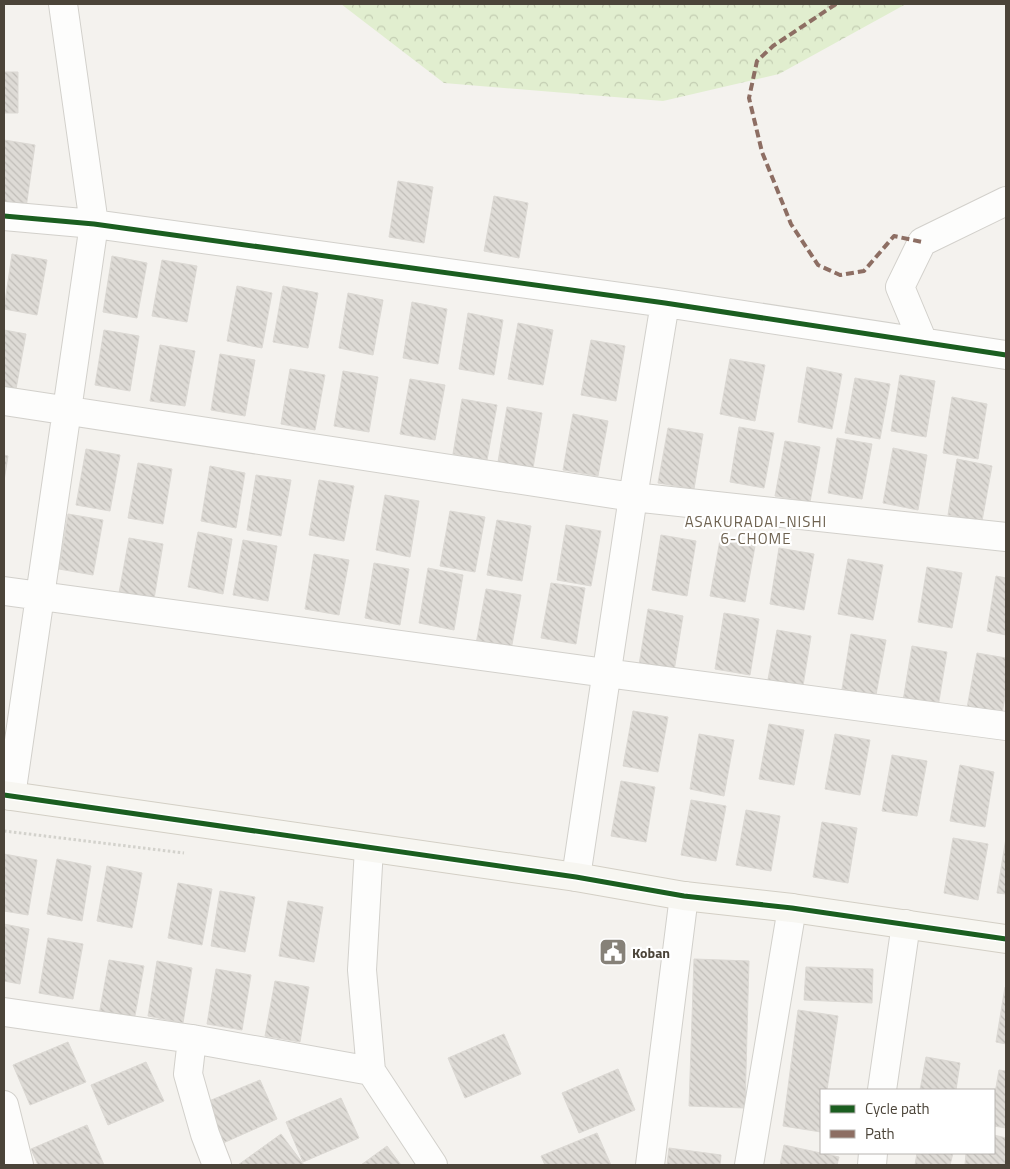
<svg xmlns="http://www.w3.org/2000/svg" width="1010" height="1169" font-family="'Titillium Web',sans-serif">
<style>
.forest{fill:url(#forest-crowns)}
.building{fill:url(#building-back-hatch);stroke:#dcd9d4}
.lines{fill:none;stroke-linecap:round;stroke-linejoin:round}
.street-casing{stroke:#d2d0cb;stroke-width:30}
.secondary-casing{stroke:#d3cfc5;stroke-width:30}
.path{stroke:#d3d2cc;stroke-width:3;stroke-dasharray:2.5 2.5;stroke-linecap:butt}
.street{stroke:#fdfdfc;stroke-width:28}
.secondary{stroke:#f7f6f1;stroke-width:28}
.quiet{stroke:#8d6e63;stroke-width:4;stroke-dasharray:8 4;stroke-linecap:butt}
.cycleway-casing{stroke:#fff;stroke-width:8}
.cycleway{stroke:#1b5e20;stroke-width:5}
.labels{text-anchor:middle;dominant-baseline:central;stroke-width:4.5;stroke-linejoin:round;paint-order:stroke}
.poi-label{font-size:14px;font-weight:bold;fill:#4b4439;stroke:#fff;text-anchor:start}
.neighbourhood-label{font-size:15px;letter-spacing:1px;fill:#6e6250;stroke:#fff}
</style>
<defs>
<pattern id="forest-crowns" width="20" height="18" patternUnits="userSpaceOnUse" patternTransform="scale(1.25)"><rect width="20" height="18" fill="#e1eecf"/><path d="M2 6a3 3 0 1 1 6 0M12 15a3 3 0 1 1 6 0" fill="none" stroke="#c3cdb2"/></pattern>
<pattern id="building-back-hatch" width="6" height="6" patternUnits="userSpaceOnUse" patternTransform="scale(1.25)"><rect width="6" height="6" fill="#dedbd6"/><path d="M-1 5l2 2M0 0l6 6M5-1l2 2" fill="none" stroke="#c0bdb8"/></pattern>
</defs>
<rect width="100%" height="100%" fill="#f4f2ee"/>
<path class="forest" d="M 341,4 L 906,4 L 779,74 L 663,101 L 444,83 Z"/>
<path class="building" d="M 4,72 L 18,72 L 18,113 L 4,113 Z
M 4,140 L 35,145 L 26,208 L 4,205 Z
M 398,181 L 433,187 L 424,243 L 389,237 Z
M 494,196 L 528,203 L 519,258 L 484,251 Z
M 12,254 L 47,260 L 37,315 L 4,309 Z
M 112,256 L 147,263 L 137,318 L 103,312 Z
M 162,260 L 197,266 L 187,322 L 152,316 Z
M 237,286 L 272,293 L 262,348 L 227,341 Z
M 283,286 L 318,293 L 308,348 L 273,342 Z
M 348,293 L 383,300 L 373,355 L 339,348 Z
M 412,302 L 447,309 L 438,364 L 403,358 Z
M 468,313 L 503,320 L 494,375 L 459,369 Z
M 518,323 L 553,330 L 543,385 L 508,379 Z
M 4,330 L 26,334 L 16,389 L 4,387 Z
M 104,330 L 139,336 L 130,391 L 95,385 Z
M 591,340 L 625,346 L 616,401 L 581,395 Z
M 160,345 L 195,351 L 185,406 L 150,401 Z
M 220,354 L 255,360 L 245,416 L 211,410 Z
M 730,359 L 765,365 L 755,421 L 720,414 Z
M 807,367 L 842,374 L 832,429 L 798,422 Z
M 290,369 L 325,375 L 315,430 L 281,424 Z
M 343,371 L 378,377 L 369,432 L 334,426 Z
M 900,375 L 935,381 L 926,437 L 891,431 Z
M 855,378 L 890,384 L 880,439 L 845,433 Z
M 410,379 L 445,385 L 435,440 L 400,434 Z
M 952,397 L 987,404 L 978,459 L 943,453 Z
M 462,399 L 497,405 L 487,460 L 453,454 Z
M 507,407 L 542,413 L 533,468 L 498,462 Z
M 573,414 L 608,421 L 598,476 L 563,470 Z
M 739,427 L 774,433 L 764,488 L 730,482 Z
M 668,428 L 703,434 L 694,489 L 658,483 Z
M 837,438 L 872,444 L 862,499 L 828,493 Z
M 785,441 L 820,447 L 810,502 L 775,496 Z
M 893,448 L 927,455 L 918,510 L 883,503 Z
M 86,449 L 120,455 L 110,511 L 76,505 Z
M 4,455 L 8,456 L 4,481 Z
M 957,459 L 992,466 L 982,521 L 948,515 Z
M 138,463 L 172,469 L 163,524 L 128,518 Z
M 210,466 L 245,473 L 236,528 L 201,521 Z
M 256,475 L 291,480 L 281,536 L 247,530 Z
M 319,480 L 354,486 L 344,541 L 309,535 Z
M 385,495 L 419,501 L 410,557 L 376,550 Z
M 450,511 L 485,517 L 475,572 L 440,566 Z
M 68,514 L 103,520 L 93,575 L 59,569 Z
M 497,520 L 531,526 L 522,581 L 487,575 Z
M 566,525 L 601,531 L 591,586 L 557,580 Z
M 198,532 L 232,539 L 223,594 L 188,587 Z
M 661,535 L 696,541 L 687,596 L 652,590 Z
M 129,538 L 163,544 L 154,599 L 119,593 Z
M 243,540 L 277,546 L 268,601 L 233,595 Z
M 720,540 L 755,546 L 745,602 L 710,596 Z
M 779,548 L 814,554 L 804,610 L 770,604 Z
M 314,554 L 349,560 L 339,615 L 305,609 Z
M 848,559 L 883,565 L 873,620 L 838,614 Z
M 374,563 L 409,569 L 400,625 L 365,618 Z
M 927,567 L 962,573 L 952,628 L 918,622 Z
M 428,568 L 463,575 L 454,630 L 419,623 Z
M 996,576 L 1006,578 L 1006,635 L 987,631 Z
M 551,583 L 585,588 L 576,644 L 541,638 Z
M 486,589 L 521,595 L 511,650 L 476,644 Z
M 648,609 L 683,616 L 674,671 L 639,665 Z
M 724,613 L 759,619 L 750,675 L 715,669 Z
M 777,630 L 811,636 L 802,692 L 767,685 Z
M 851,634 L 886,640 L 876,695 L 842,689 Z
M 912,646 L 947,652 L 938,707 L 903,701 Z
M 977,653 L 1006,658 L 1006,690 L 1002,714 L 967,708 Z
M 633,711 L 668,717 L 658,772 L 623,766 Z
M 769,724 L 804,730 L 794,785 L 759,779 Z
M 699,734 L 734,740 L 724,796 L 690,789 Z
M 835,734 L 870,740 L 860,795 L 825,789 Z
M 892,755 L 927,761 L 917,816 L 882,811 Z
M 960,765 L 994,772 L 985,827 L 950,821 Z
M 621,781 L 655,787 L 646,842 L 611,836 Z
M 691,800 L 726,806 L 716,861 L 681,855 Z
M 746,810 L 780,816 L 771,871 L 736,865 Z
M 822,822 L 857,828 L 848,883 L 813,877 Z
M 953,838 L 988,844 L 978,900 L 944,893 Z
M 1006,838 L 1006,894 L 997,893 Z
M 4,854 L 37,860 L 28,915 L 4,911 Z
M 57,859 L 91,866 L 82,921 L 47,914 Z
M 107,866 L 142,873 L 132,928 L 97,921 Z
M 178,883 L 212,889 L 202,945 L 168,938 Z
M 220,891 L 255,897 L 245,952 L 211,946 Z
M 288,901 L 323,907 L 314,962 L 279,956 Z
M 4,924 L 29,929 L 20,984 L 4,981 Z
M 48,938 L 83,944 L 73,999 L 39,993 Z
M 694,959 L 749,961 L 745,1108 L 689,1106 Z
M 109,960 L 144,966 L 134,1021 L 99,1015 Z
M 157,961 L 192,968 L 183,1023 L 148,1016 Z
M 806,967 L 873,969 L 872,1003 L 804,1000 Z
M 216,969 L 251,975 L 242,1030 L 207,1024 Z
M 275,981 L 309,987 L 300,1042 L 265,1036 Z
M 1005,987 L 1006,987 L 1006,1044 L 996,1042 Z
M 798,1010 L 838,1016 L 827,1090 L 821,1090 L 821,1132 L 783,1126 Z
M 504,1034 L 521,1074 L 465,1098 L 448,1058 Z
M 68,1042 L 86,1082 L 30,1105 L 13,1065 Z
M 926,1057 L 960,1063 L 956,1090 L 920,1090 Z
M 146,1062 L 164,1101 L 108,1125 L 91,1085 Z
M 618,1069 L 635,1110 L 579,1133 L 562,1093 Z
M 999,1070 L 1006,1071 L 1006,1128 L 994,1126 L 994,1099 Z
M 260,1080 L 277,1119 L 221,1144 L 204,1103 Z
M 341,1098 L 359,1138 L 303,1162 L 286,1122 Z
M 87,1125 L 104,1165 L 38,1165 L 31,1149 Z
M 597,1133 L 611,1165 L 545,1165 L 541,1156 Z
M 281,1134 L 304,1165 L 238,1165 Z
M 994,1135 L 1006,1138 L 1006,1165 L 965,1165 L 966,1153 L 994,1153 Z
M 784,1145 L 839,1157 L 837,1165 L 780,1165 Z
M 387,1146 L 401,1165 L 361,1165 Z
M 669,1148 L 721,1155 L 720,1165 L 667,1165 Z
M 917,1153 L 953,1153 L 950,1165 L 915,1165 Z"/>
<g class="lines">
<defs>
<path id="street" d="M 4,216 L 94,224 L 665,303 L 1006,355
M 923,342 L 900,287 L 922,242 L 1006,201
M 4,401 L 633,497 L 1006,537
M 4,591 L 606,673 L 1006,726
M 11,796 L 94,224 L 63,4
M 369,848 L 362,970 L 371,1071 L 433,1165
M 576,877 L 633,497 L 665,303
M 4,1012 L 192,1039 L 371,1071
M 192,1039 L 188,1074 L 205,1134 L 217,1165
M 882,1090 L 906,924
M 4,1105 L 19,1165
M 650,1165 L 684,896
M 749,1165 L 792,908
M 872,1165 L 873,1153"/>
<path id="secondary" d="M 4,795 L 576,877 L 684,896 L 792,908 L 1006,939"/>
</defs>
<use href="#street" class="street-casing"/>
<use href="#secondary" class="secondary-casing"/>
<path class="path" d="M 4,831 L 184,853"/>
<use href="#street" class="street"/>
<use href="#secondary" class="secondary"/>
<path class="quiet" d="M 836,4 L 773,46 L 757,61 L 749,98 L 762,152 L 791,224 L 818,265 L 840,275 L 864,271 L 894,236 L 922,242"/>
<defs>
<path id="cycleway" d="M 4,216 L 94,224 L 665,303 L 1006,355
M 4,795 L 576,877 L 684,896 L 792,908 L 1006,939"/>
</defs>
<use href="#cycleway" class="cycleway-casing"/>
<use href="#cycleway" class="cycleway"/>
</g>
<defs>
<symbol id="civic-square" viewBox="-11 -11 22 22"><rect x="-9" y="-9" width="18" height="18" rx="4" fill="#868178" stroke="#fff"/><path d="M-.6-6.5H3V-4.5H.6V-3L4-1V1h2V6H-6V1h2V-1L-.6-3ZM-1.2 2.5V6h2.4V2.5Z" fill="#fff"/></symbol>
</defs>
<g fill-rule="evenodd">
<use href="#civic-square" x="597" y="936" width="32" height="32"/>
</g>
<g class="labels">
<g class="poi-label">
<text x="632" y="952">Koban</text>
</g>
<g class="neighbourhood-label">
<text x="756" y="521">ASAKURADAI-NISHI<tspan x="756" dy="17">6-CHOME</tspan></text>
</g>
</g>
<rect width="1010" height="1169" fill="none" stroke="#4b4439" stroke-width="10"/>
<rect x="820" y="1089" width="175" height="65" fill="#ffffff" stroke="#b7b4b0"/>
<rect x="830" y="1105" width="25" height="8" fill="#1b5e20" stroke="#b7b4b0"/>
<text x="865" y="1114" font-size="15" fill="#4b4439">Cycle path</text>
<rect x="830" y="1130" width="25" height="8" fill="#8d6e63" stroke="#b7b4b0"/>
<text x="865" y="1139" font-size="15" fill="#4b4439">Path</text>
</svg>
